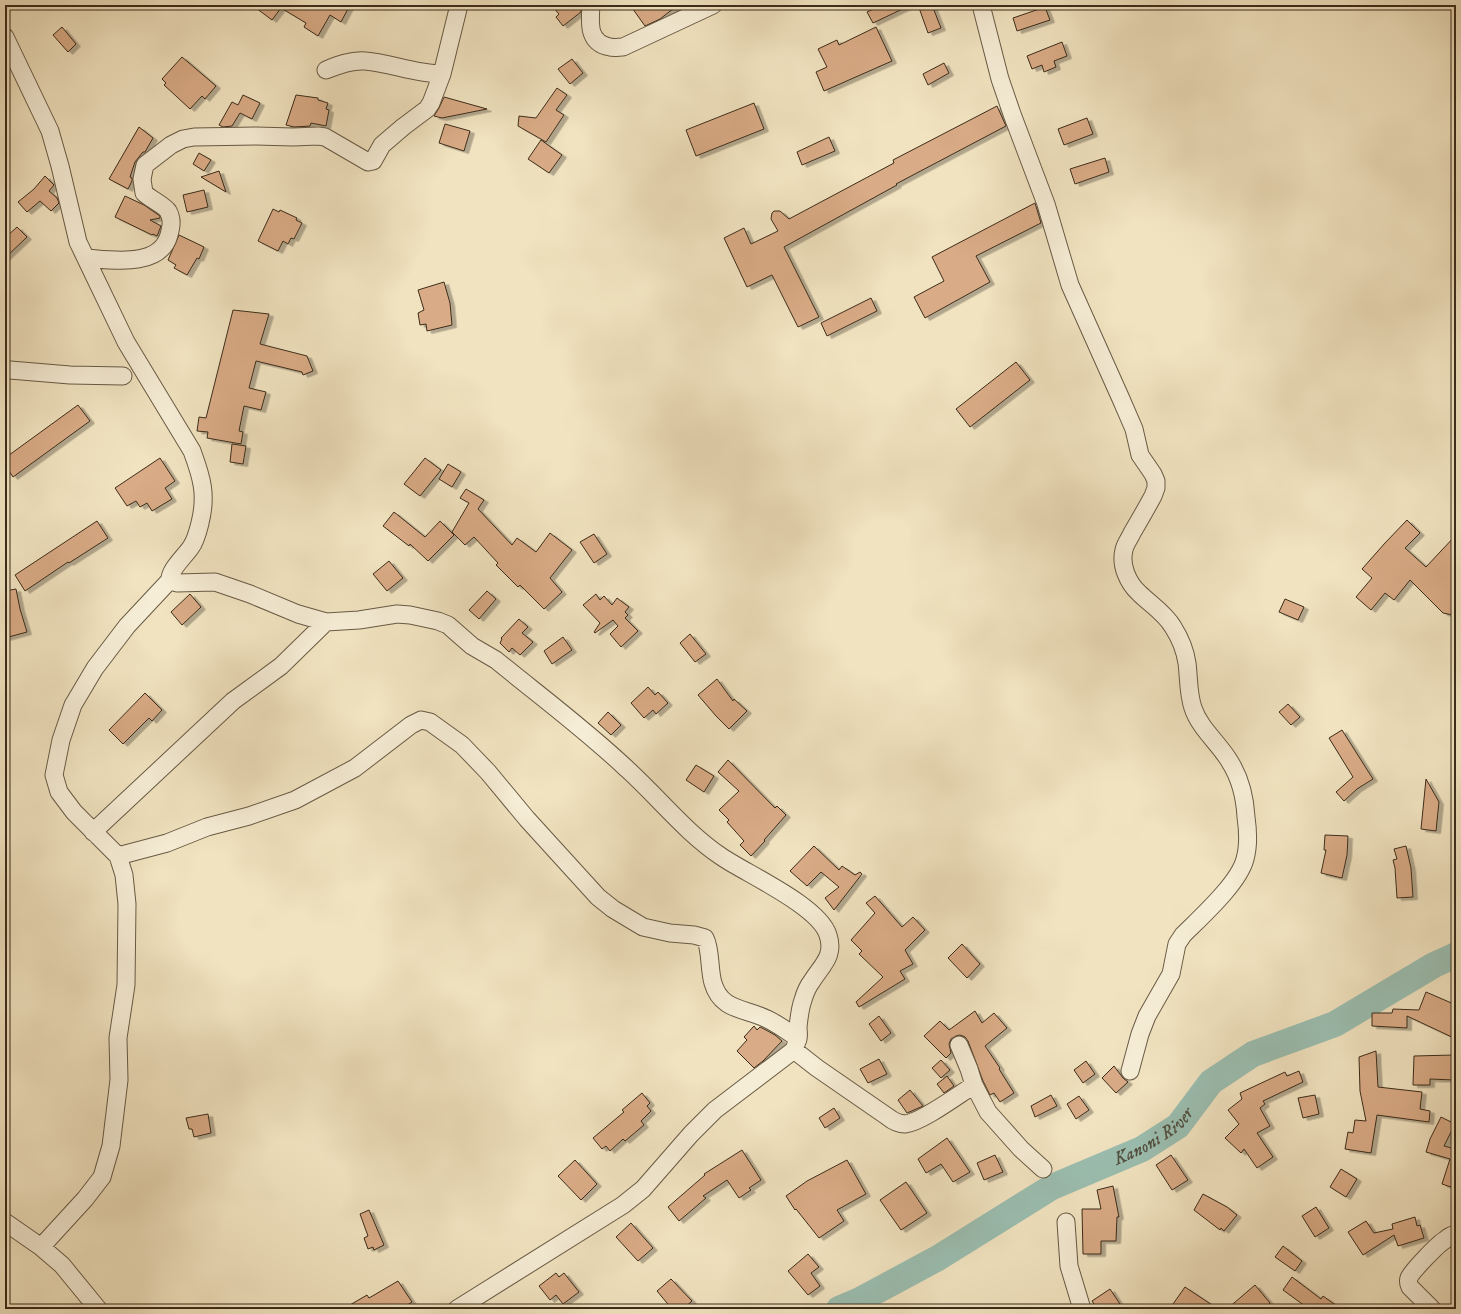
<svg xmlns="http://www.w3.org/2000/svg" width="1461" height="1314" font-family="'IM FELL DW Pica',serif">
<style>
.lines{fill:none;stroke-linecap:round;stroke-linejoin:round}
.river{stroke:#9bbeb0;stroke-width:26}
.building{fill:#d9ab86;stroke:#3b2c1a;filter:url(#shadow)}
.minor-casing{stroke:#685a44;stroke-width:19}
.minor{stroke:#f6edd6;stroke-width:17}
.labels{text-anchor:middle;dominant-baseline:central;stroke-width:4;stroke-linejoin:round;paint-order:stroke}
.water-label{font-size:18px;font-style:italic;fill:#535040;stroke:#f6edd6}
</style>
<defs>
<filter id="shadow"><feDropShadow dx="4.5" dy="2.5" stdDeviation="0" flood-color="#0004"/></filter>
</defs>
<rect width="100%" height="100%" fill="#f1e3c0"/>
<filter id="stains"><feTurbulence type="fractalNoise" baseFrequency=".005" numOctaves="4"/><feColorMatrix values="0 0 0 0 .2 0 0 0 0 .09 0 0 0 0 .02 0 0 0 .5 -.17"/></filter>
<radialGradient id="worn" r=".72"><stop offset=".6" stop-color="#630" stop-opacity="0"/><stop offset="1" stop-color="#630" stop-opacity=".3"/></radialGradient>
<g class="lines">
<path class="river" id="s1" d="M 839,1309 L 860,1300 L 938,1258 L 1052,1187 L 1142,1149 L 1178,1126 L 1211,1082 L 1253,1054 L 1335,1024 L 1434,965 L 1456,955"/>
</g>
<path class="building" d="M 252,5 L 350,5 L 341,22 L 330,15 L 318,36 L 304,27 L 306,23 L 281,8 L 272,20 Z
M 551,5 L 581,5 L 581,12 L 563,26 L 556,17 L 559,14 Z
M 630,5 L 678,5 L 660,19 L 645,26 Z
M 882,5 L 911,5 L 873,23 L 867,12 Z
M 918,5 L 932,5 L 941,28 L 928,33 Z
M 1045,7 L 1050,20 L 1017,31 L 1013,18 Z
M 62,27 L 76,44 L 68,52 L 53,35 Z
M 876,27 L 892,61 L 824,91 L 816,72 L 827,67 L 818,49 L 837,40 L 839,45 Z
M 1062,42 L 1067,56 L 1054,61 L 1056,67 L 1044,72 L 1042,65 L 1032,69 L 1027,56 Z
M 182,57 L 216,86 L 205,99 L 202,96 L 190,109 L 164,85 L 166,83 L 162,79 Z
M 572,59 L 583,73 L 570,84 L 558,69 Z
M 944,63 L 949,73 L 928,85 L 923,74 Z
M 557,88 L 567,95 L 556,110 L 564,115 L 546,142 L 518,126 L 519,116 L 536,118 Z
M 243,95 L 260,103 L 252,119 L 240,113 L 232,126 L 223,127 L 219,125 L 232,102 L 238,105 Z
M 296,95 L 318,98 L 318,100 L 328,103 L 326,109 L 329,110 L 326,126 L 311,123 L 310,126 L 294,127 L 286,125 Z
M 444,97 L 487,109 L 442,118 L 434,116 L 439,108 Z
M 754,103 L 764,129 L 696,156 L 686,130 Z
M 997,106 L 1006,126 L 896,184 L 897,185 L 784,247 L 819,317 L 798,327 L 772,275 L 747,287 L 724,238 L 744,228 L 751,244 L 778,231 L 771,219 L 772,213 L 774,211 L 780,211 L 789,219 L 894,163 L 893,160 Z
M 1087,118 L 1093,134 L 1064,145 L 1058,129 Z
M 445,124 L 470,131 L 464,151 L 439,143 Z
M 139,127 L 153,138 L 145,152 L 143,152 L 135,162 L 130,177 L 132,178 L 132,181 L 128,189 L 109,179 Z
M 829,137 L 835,151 L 802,165 L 797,152 Z
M 541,140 L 562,155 L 549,173 L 528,159 Z
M 199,153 L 211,160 L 204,171 L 193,164 Z
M 1105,158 L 1109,172 L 1075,184 L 1070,169 Z
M 219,171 L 226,192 L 201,177 Z
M 45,176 L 54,185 L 49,191 L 57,198 L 59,203 L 51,211 L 40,201 L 27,212 L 18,202 L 34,189 Z
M 204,190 L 208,207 L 187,212 L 183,195 Z
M 125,196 L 144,205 L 160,216 L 160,218 L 150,220 L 161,226 L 157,236 L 153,234 L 152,235 L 115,217 Z
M 1035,203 L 1041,223 L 976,256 L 990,282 L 925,318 L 914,297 L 944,281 L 932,257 Z
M 273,209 L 279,212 L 280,210 L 297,218 L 296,220 L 302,223 L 294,239 L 291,238 L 288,244 L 283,241 L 278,251 L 258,241 Z
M 17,227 L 27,237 L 5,258 L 5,238 Z
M 179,235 L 204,247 L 199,259 L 197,258 L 187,275 L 174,268 L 176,265 L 168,260 Z
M 444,282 L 450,303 L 452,325 L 427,331 L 426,324 L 420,325 L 418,313 L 424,310 L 418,290 Z
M 871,298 L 877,311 L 827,336 L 821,323 Z
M 233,310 L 269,314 L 260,344 L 307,356 L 313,371 L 303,375 L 302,372 L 256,361 L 249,388 L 266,392 L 261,410 L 244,406 L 239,431 L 243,432 L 241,444 L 207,438 L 208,432 L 197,431 L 199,417 L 206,418 Z
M 1016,362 L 1030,380 L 970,427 L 956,409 Z
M 78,405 L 90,421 L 13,477 L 5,465 L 5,458 Z
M 232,444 L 246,446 L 243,464 L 230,462 Z
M 160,458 L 175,481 L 165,488 L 172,499 L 152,511 L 147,503 L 140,507 L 136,501 L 127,506 L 115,488 Z
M 425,458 L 441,470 L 420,496 L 404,484 Z
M 448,464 L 461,472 L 452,487 L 439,479 Z
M 466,489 L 484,500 L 478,509 L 512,545 L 517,538 L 536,552 L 550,533 L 572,550 L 550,578 L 562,592 L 544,609 L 520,585 L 518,587 L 496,565 L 498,563 L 474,537 L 465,545 L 452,532 L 469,503 L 460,498 Z
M 394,512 L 425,537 L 440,521 L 454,535 L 428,561 L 410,544 L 409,546 L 383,526 Z
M 1407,520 L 1420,533 L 1405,548 L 1426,567 L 1456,535 L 1456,605 L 1453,615 L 1443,613 L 1410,580 L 1394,600 L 1385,593 L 1371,610 L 1356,597 L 1372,578 L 1362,569 L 1385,543 Z
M 97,521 L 108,538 L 69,563 L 68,562 L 25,591 L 15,575 Z
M 594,534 L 607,554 L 594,563 L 580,542 Z
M 389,561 L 403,578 L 387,591 L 373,574 Z
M 16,589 L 20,609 L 27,632 L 5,638 L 5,591 Z
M 487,591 L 496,599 L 479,619 L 469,610 Z
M 190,594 L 201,607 L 182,625 L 171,612 Z
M 596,594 L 600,600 L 604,596 L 612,605 L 617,598 L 629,607 L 625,612 L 628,615 L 625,618 L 638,631 L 621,647 L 610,634 L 618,626 L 613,620 L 595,633 L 594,632 L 600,623 L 583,605 Z
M 1285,599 L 1304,607 L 1298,620 L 1279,612 Z
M 519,619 L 528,627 L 522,633 L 533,642 L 520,655 L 512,648 L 509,652 L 500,643 L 502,639 L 501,638 Z
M 690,634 L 706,654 L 695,662 L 680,643 Z
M 563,637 L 572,650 L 552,664 L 544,651 Z
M 717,679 L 733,701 L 734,699 L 747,711 L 729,729 L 716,716 L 698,695 Z
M 648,687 L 655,695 L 658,692 L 668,703 L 656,714 L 653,710 L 644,718 L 631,703 Z
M 145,693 L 162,710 L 152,721 L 149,718 L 123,744 L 109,730 Z
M 1288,704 L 1300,717 L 1291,725 L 1279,712 Z
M 608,712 L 621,725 L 611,735 L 598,723 Z
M 1342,730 L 1373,779 L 1357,789 L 1344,801 L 1336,792 L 1353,777 L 1329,738 Z
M 728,760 L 775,808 L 777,806 L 786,815 L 764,840 L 765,841 L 751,856 L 740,845 L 744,841 L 727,822 L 729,820 L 719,810 L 739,791 L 718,772 Z
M 696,765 L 714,776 L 704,792 L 686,780 Z
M 1426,779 L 1439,802 L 1436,831 L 1421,829 Z
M 1325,835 L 1348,836 L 1347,855 L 1342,878 L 1321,873 L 1326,850 L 1324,850 Z
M 814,846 L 839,870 L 842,866 L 855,875 L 860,872 L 862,874 L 834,910 L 825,898 L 839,887 L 821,872 L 807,886 L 790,871 Z
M 1406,846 L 1411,868 L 1413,897 L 1397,898 L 1395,868 L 1393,860 L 1397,859 L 1394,849 Z
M 875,896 L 902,927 L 913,917 L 925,930 L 905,950 L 913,964 L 900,971 L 905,979 L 859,1007 L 856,1002 L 883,977 L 859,954 L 862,951 L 851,940 L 875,913 L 866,903 Z
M 962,944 L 980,964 L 967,978 L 948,958 Z
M 1426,992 L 1456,1005 L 1456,1039 L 1407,1016 L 1407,1028 L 1372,1026 L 1372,1013 L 1392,1013 L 1393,1009 L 1419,1010 Z
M 975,1011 L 982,1023 L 994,1013 L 1007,1028 L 985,1046 L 1000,1068 L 999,1069 L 1014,1093 L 1000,1102 L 994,1093 L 990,1095 L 983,1081 L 968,1041 L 965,1037 L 960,1035 L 956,1036 L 951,1039 L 949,1044 L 951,1053 L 946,1058 L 924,1036 L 940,1021 L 949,1030 Z
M 879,1016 L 891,1033 L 881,1041 L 869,1024 Z
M 754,1026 L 757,1030 L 760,1027 L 766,1030 L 775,1035 L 782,1041 L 763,1061 L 754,1068 L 737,1051 L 747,1040 L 744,1037 Z
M 1376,1051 L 1378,1087 L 1422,1092 L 1420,1109 L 1430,1111 L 1429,1122 L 1377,1115 L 1371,1153 L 1345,1149 L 1348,1132 L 1353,1133 L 1355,1120 L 1366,1121 L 1360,1091 L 1359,1057 Z
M 1454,1055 L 1454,1080 L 1430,1079 L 1430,1085 L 1413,1085 L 1414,1056 Z
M 879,1059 L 887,1074 L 868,1083 L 860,1069 Z
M 941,1060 L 950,1070 L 941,1078 L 932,1068 Z
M 1086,1061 L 1095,1074 L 1083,1083 L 1074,1070 Z
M 1114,1066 L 1123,1078 L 1128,1082 L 1116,1093 L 1102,1078 Z
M 1299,1071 L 1303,1082 L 1263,1101 L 1265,1104 L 1260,1108 L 1270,1126 L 1257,1133 L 1273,1157 L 1257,1168 L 1244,1149 L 1241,1153 L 1225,1138 L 1239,1124 L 1228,1110 L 1242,1099 L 1240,1093 L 1285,1072 L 1287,1076 Z
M 947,1076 L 954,1086 L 944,1093 L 937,1084 Z
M 910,1090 L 923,1106 L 907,1113 L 898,1100 Z
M 642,1093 L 650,1103 L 647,1106 L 651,1111 L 641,1121 L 644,1125 L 625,1141 L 623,1139 L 610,1151 L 606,1146 L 602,1149 L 593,1138 L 624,1112 L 622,1110 Z
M 1051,1095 L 1057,1106 L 1035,1117 L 1031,1106 Z
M 1315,1095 L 1319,1114 L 1303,1118 L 1298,1098 Z
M 1079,1096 L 1089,1110 L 1076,1119 L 1067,1104 Z
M 834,1108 L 840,1118 L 825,1128 L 819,1118 Z
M 208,1114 L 211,1133 L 194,1137 L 192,1129 L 189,1129 L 186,1118 Z
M 1441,1117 L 1455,1124 L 1444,1146 L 1456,1149 L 1456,1182 L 1454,1188 L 1442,1184 L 1450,1159 L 1426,1152 L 1430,1139 Z
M 947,1138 L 970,1172 L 953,1182 L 941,1164 L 926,1173 L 918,1159 Z
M 742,1150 L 761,1180 L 749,1188 L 751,1190 L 739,1198 L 727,1180 L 703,1196 L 706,1198 L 679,1221 L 668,1207 L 705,1175 L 704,1174 Z
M 995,1155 L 1003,1172 L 984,1180 L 977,1163 Z
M 1171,1155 L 1188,1180 L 1172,1190 L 1156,1165 Z
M 575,1160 L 597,1184 L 581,1200 L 558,1176 Z
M 847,1160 L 866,1194 L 837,1210 L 844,1221 L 819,1238 L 796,1209 L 795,1210 L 786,1196 L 807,1181 Z
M 1341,1169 L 1357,1179 L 1346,1197 L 1330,1187 Z
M 906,1182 L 927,1213 L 901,1230 L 880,1200 Z
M 1113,1186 L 1119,1217 L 1117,1217 L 1116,1241 L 1101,1241 L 1101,1254 L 1083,1254 L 1082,1209 L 1101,1209 L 1097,1190 Z
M 1203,1194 L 1227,1207 L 1237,1215 L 1224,1231 L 1221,1228 L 1220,1230 L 1194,1210 Z
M 1316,1207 L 1329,1228 L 1315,1237 L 1302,1216 Z
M 369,1210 L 384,1245 L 374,1250 L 373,1247 L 368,1249 L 364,1238 L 368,1236 L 360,1214 Z
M 1415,1217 L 1417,1226 L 1420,1225 L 1424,1238 L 1398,1246 L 1394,1235 L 1363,1255 L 1348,1232 L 1366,1221 L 1374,1233 L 1393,1229 L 1392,1224 Z
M 631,1223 L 653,1248 L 638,1261 L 616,1237 Z
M 1283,1246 L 1302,1261 L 1295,1271 L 1275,1257 Z
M 808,1254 L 819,1267 L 811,1273 L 820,1286 L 808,1295 L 788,1271 Z
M 556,1273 L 559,1277 L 564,1273 L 579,1292 L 563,1304 L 556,1295 L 550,1300 L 539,1286 Z
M 1292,1277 L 1321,1299 L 1323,1296 L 1341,1309 L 1309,1309 L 1283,1290 Z
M 671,1279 L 692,1301 L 683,1309 L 672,1309 L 657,1291 Z
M 398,1281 L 412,1302 L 401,1309 L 343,1309 L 367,1295 L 369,1298 Z
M 1255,1285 L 1270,1303 L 1264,1309 L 1227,1309 Z
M 1185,1287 L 1218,1309 L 1181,1309 L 1173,1304 Z
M 1110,1289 L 1120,1304 L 1113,1309 L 1097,1309 L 1092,1301 Z"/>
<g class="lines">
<defs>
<path id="minor" d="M 591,5 C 590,22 587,43 610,47 C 614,48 619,47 623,47 L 713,5
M 981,5 L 1000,79 L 1012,114 L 1046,204 L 1070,285 L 1121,399 L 1134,429 L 1140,455 L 1153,474 L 1156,481 L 1156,488 L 1153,496 C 1146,509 1139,521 1132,533 C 1130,538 1125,544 1124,550 C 1120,565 1128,583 1139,593 C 1150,604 1165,613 1173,627 C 1180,638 1185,650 1187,663 C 1189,679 1188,693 1193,708 C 1200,729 1219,743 1230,762 C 1240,778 1245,798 1246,817 C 1248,831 1249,845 1245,859 C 1239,883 1201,917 1183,935 L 1177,944 L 1171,974 L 1147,1016 L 1140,1034 L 1130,1071
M 5,37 L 50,131 L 60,166 L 78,242 L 126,342 L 192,451 C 202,478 207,495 200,523 C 198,531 196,540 191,547 C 186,555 169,570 170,580 L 177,583 L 215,582 L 250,594 L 298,614 L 326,622 L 359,620 L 397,614 L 410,615 L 438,621 L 448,625 L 472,646 L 496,660 C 540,696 586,730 627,769 C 659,798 686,833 722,857 C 747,874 819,906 828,935 C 835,956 822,965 812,981 C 808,986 805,993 803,1000 C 800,1008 799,1018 798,1027 C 798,1030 799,1035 798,1039 C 797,1042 795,1046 794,1050 L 715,1110 L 691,1134 L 643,1189 L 623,1205 L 457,1309
M 326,70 C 338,65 351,60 365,61 C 391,63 415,74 442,74
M 87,258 C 112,260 160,268 169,235 C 171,227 173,220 168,211 C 165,206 149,198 144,193 L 142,179 L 145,165 L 171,145 L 183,139 L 194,137 L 256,136 L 293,137 L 318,136 L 325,137 L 368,162 L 373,161 L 382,145 L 403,127 L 427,109 L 431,103 L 442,74 L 459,5
M 5,369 L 10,370 L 70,375 L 123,376
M 93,832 L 233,701 L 281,666 L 326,622
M 118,856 L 167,843 L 207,827 L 249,816 L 295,800 L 355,768 L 411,725 L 421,720 L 430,722 L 462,745 L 488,772 L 527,819 L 598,897 L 613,909 L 643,927 L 670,933 L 694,935 L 705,938 C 711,949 709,970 713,983 C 721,1011 745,1008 767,1019 C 778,1024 788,1032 798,1038
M 959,1045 L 969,1069 L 974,1085 L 988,1112 L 1021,1149 L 1043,1169
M 794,1050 L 817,1068 L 888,1117 C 893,1121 899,1124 905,1124 C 922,1122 958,1095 974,1085
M 5,1222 L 41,1247 L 62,1265 L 98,1309
M 1066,1222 L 1069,1266 L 1082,1309
M 41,1247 L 85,1199 L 102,1177 L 111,1146 L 119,1080 L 118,1038 L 126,985 L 127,904 L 124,875 L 118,856 L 74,812 L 59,792 L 54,775 L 61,740 L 73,705 L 95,668 L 127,626 L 170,580
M 1432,1309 L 1410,1287 C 1408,1283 1408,1281 1409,1278 C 1411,1272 1438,1244 1445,1240 C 1448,1237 1452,1235 1456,1234"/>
</defs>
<use href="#minor" class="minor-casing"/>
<use href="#minor" class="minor"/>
</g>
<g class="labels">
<g class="water-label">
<text stroke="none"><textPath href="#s1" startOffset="360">Kanoni River</textPath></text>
</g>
</g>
<rect width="1461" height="1314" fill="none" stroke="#f1e3c0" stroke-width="20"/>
<rect x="6" y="6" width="1449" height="1302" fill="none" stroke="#3b2c1a" stroke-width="2"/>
<rect x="10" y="10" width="1441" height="1294" fill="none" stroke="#3b2c1a"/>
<rect width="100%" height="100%" filter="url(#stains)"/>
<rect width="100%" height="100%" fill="url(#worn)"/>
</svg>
